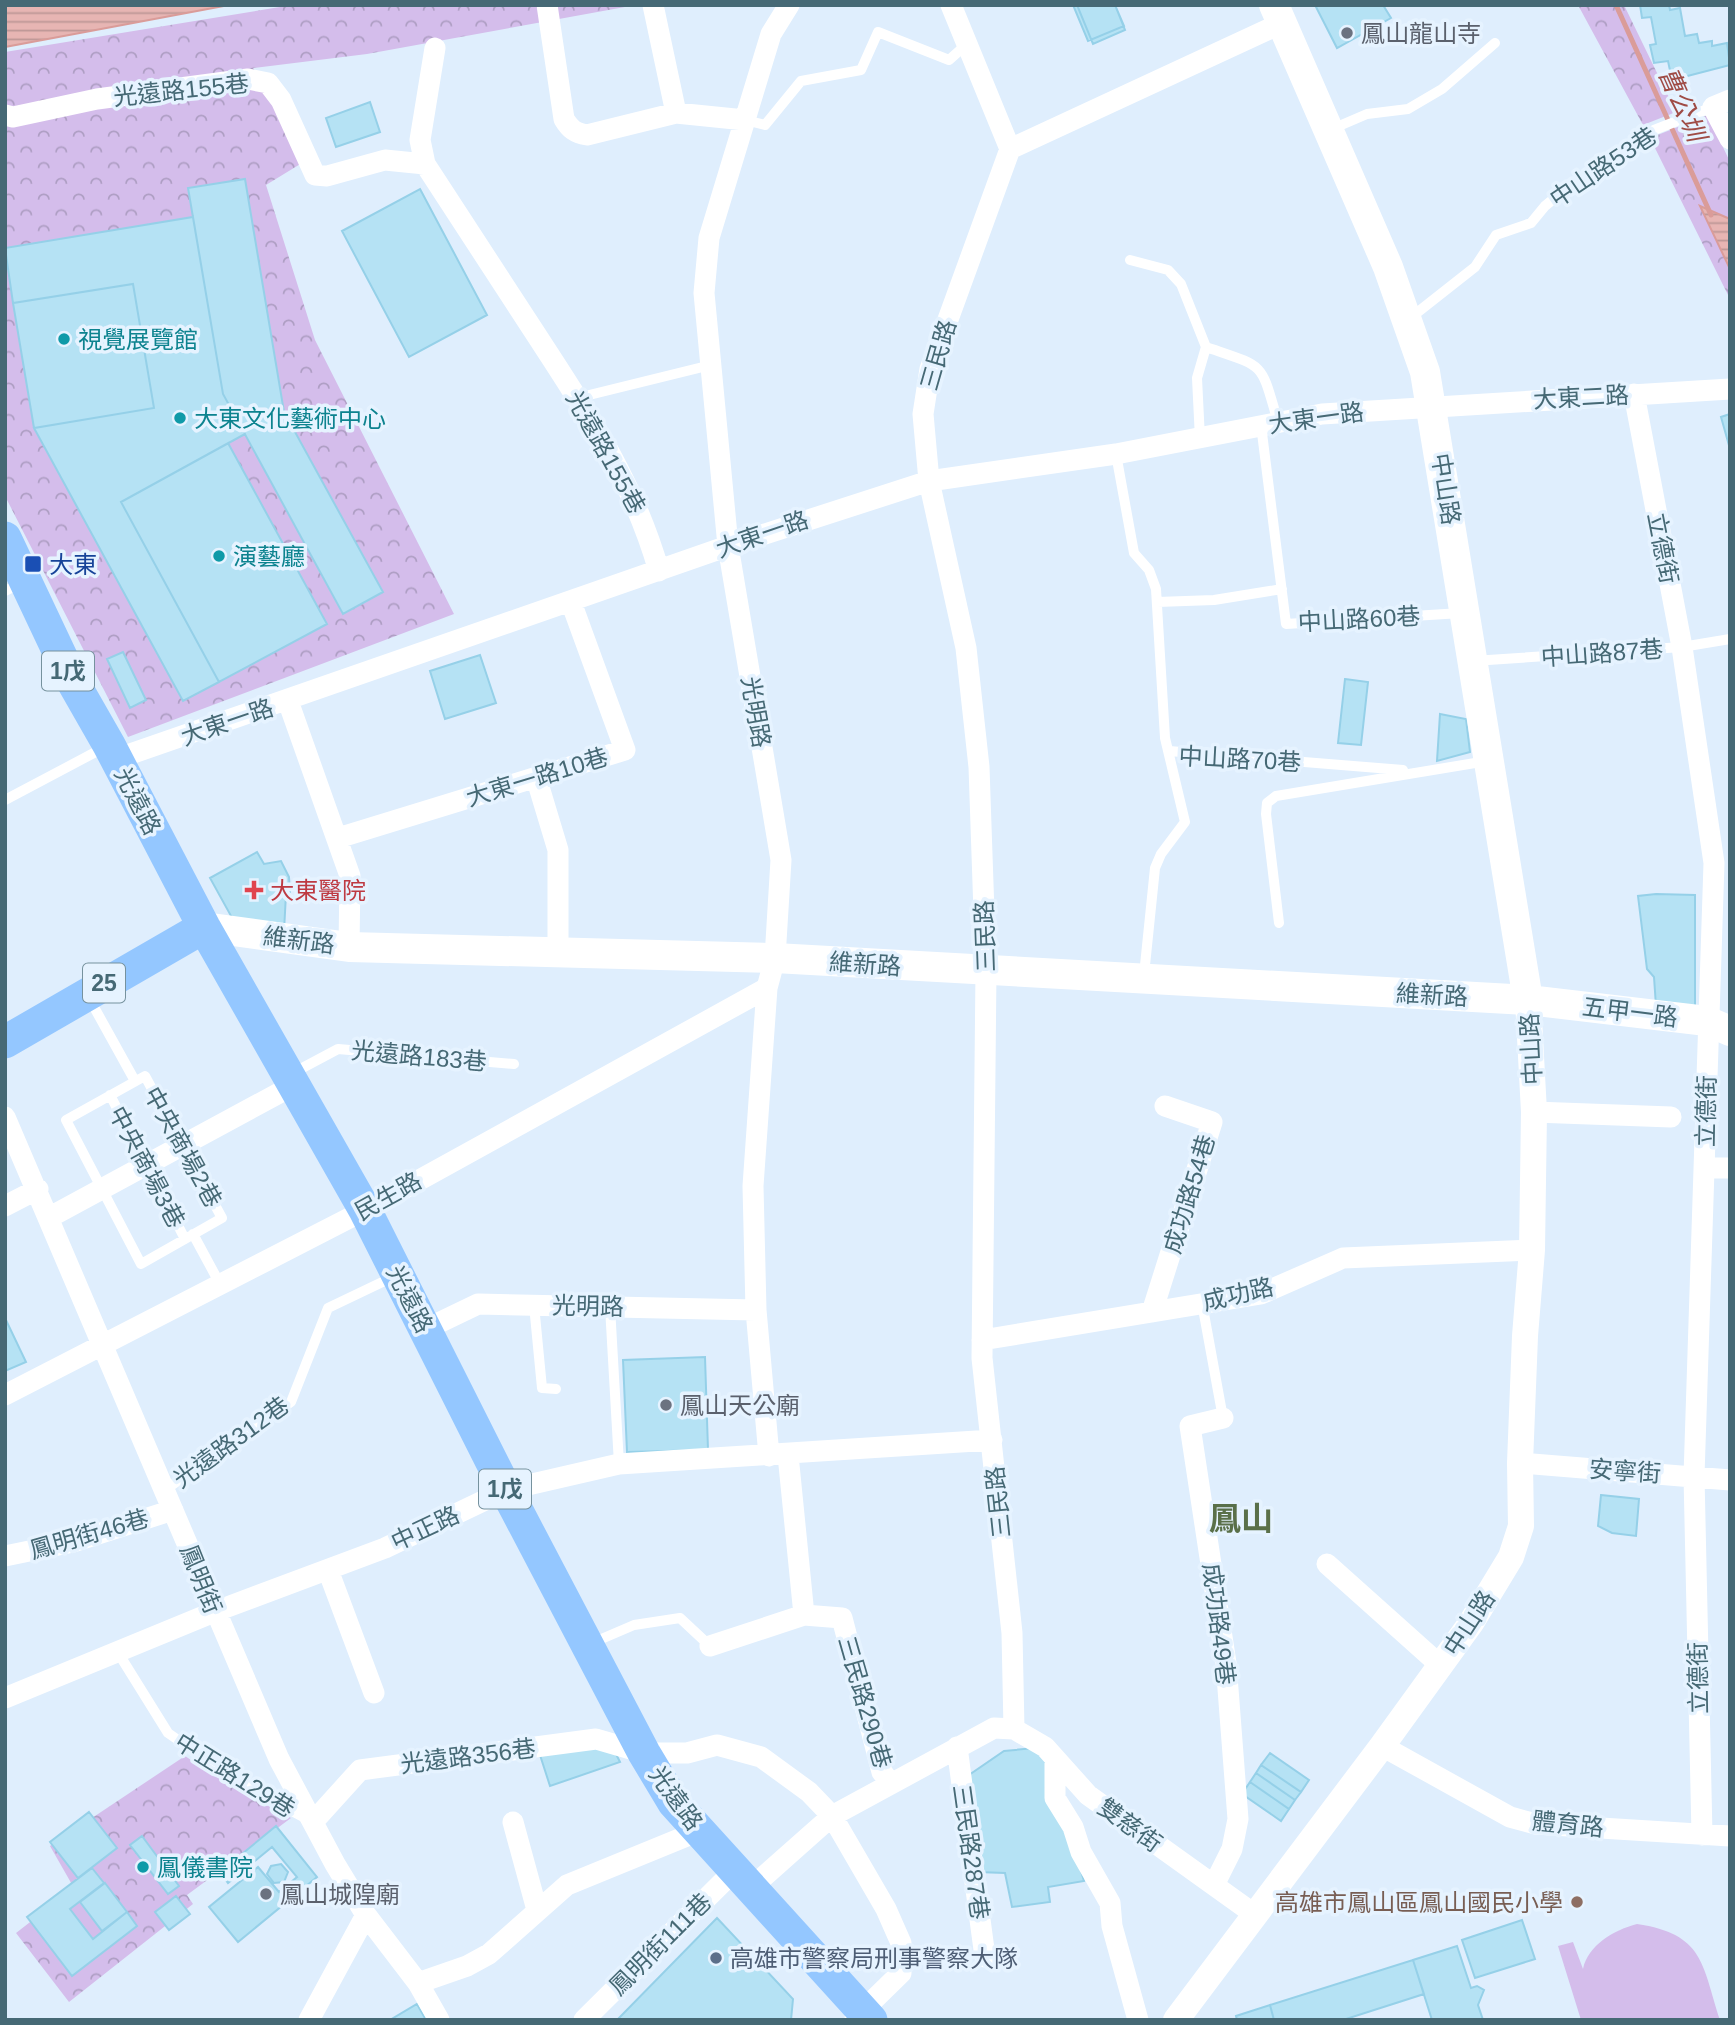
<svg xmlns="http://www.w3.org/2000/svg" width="1735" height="2025" font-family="Helvetica,'Noto Sans TC',sans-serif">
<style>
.green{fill:#d4bdeb}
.park{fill:url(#park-crowns)}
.water{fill:url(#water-rules);stroke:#da9c99;stroke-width:2}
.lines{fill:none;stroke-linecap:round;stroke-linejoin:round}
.stream{stroke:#da9c99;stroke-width:5}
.building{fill:#b5e2f4;stroke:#95d0e8;stroke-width:2}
.service{stroke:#fff;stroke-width:10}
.minor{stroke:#fff;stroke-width:21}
.tertiary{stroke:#fff;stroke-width:26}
.secondary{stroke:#fff;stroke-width:30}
.primary{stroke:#94c7ff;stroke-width:33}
.worship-dot{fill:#6b7280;stroke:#e6f3ff;stroke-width:2.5}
.culture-dot{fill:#0f9aa8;stroke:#e6f3ff;stroke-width:2.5}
.transit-dot{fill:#1a4fb4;stroke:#e6f3ff;stroke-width:2.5}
.health-dot{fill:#e0444e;stroke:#e6f3ff;stroke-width:2.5}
.education-dot{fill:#8d6e63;stroke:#e6f3ff;stroke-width:2.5}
.service-dot{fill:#5c6f8a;stroke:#e6f3ff;stroke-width:2.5}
.labels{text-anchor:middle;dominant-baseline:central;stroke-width:7;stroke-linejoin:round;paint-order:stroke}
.shield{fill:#e6f3ff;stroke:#76929e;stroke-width:2}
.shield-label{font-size:23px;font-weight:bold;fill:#466975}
.worship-label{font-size:24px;fill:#5b616d;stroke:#e6f3ff;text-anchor:start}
.street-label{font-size:24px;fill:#466975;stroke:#e6f3ff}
.culture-label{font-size:24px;fill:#0d838f;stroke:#e6f3ff;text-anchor:start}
.transit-label{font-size:24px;fill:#164399;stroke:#e6f3ff;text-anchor:start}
.health-label{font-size:24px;fill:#be3a42;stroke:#e6f3ff;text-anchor:start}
.education-label{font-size:24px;fill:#785e54;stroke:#e6f3ff;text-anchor:end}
.service-label{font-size:24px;fill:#4e5e75;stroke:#e6f3ff;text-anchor:start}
.water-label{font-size:26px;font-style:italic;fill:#9f4c46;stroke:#e6f3ff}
.district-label{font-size:32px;font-weight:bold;fill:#5a7049;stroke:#e6f3ff}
</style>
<defs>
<pattern id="park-crowns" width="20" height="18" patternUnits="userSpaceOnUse" patternTransform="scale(1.75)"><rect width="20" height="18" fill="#d4bdeb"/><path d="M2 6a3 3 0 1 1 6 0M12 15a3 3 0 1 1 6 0" fill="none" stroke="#ae9ec3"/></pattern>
<pattern id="water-rules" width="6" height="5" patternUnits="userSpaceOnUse" patternTransform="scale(1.75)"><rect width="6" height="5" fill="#e7b5b3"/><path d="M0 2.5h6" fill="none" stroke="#bd9796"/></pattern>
</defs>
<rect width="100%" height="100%" fill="#dfeefd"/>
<path class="green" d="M 1637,1924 C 1704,1934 1702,1964 1720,2020 L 1581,2020 L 1558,1946 L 1573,1942 L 1583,1969 C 1588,1945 1614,1930 1637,1924 Z"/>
<path class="park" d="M 292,5 L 636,5 L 367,54 L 253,68 L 315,155 L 266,185 L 315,340 L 454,614 L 128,737 L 5,496 L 5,52 Z
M 1578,5 L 1624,5 L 1676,112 L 1643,125 Z
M 1708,115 L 1730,162 L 1730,299 L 1650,138 Z
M 185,1756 L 230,1786 L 291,1818 L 187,1895 L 193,1904 L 69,2002 L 16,1933 L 74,1888 L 50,1846 Z"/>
<path class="water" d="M 5,5 L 229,5 L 5,47 Z
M 1700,206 L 1730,219 L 1730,269 Z"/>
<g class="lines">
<path class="stream" d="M 1616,5 L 1711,215"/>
</g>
<path class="building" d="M 1073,5 L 1115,5 L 1124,26 L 1088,41 Z
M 1077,5 L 1115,5 L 1125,30 L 1093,44 Z
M 1315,5 L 1383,5 L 1391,18 L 1337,48 Z
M 1640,5 L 1669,5 L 1670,10 L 1680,8 L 1685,36 L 1697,34 L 1699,43 L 1712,41 L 1712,46 L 1727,43 L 1730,65 L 1672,80 L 1668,61 L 1654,63 L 1650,45 L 1656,44 L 1651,17 L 1642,18 Z
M 370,102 L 380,132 L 336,147 L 326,118 Z
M 245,179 L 284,412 L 383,592 L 343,614 L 223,394 L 188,188 Z
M 420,189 L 487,315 L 409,357 L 342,231 Z
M 193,217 L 223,394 L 245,434 L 121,502 L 219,682 L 183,701 L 34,428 L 154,408 L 133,284 L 13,303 L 5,248 Z
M 133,284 L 154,408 L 34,428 L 13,303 Z
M 1730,414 L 1730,449 L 1721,417 Z
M 228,443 L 327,624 L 219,682 L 121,502 Z
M 123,652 L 146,700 L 130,708 L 107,659 Z
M 480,655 L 496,703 L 445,719 L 430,671 Z
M 1345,679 L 1368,682 L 1361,745 L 1338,743 Z
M 1440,714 L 1466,719 L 1470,752 L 1437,761 Z
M 257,852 L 264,864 L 281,861 L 289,877 L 290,892 L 286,894 L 284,931 L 243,928 L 231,916 L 210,878 Z
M 1656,894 L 1695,895 L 1695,1007 L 1656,1006 L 1654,977 L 1647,969 L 1638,896 Z
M 5,1318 L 26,1362 L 5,1371 Z
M 705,1357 L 708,1450 L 627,1452 L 623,1360 Z
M 1601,1495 L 1639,1499 L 1636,1536 L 1612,1533 L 1598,1526 Z
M 609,1740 L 620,1762 L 550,1786 L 540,1755 Z
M 1045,1747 L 1084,1881 L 1048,1887 L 1050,1902 L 1012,1907 L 1005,1873 L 978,1872 L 969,1775 L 1004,1751 Z
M 1270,1753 L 1309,1780 L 1301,1792 L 1261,1765 Z
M 1261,1765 L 1301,1792 L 1295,1800 L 1256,1773 Z
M 1256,1773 L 1295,1800 L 1289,1809 L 1250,1782 Z
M 1250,1782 L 1289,1809 L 1281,1821 L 1242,1794 Z
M 89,1812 L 117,1848 L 78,1878 L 50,1842 Z
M 276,1826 L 317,1877 L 238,1942 L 209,1907 L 258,1867 L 279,1892 L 297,1877 L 272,1847 L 228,1883 L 220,1872 Z
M 142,1836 L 179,1886 L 168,1894 L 130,1845 Z
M 281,1864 L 288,1872 L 284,1882 L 274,1883 L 267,1874 L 271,1866 Z
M 92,1868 L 104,1883 L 70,1909 L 93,1939 L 127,1912 L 137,1926 L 72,1976 L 27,1917 Z
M 105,1883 L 127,1912 L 102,1931 L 80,1902 Z
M 176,1896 L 190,1914 L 169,1930 L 155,1912 Z
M 717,1918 L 793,1999 L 791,2020 L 617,2020 Z
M 1522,1920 L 1535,1959 L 1475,1978 L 1462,1940 Z
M 1457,1946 L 1471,1988 L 1477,1986 L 1484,1990 L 1478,2005 L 1483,2020 L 1432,2020 L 1413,1960 Z
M 1413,1960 L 1424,1994 L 1343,2020 L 1274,2020 L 1270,2005 Z
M 417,2004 L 426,2020 L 390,2020 Z
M 1270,2005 L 1274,2020 L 1237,2020 L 1236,2016 Z"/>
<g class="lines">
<path class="service" d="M 745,120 L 765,125 L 801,81 L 861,70 L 878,32 L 949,60 L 967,44
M 1332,129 L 1367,114 L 1408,109 L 1442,89 L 1495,43
M 1130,260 L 1168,270 L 1181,284 L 1206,347 L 1197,378 L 1200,439
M 1409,319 L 1475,267 L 1496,235 L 1531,223 L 1545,206 L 1572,184 L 1654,130 L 1713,107
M 1206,347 C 1267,368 1260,361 1278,422
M 577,398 L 711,365
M 1261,425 L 1286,624 L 1461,613
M 1116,454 L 1134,553 L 1149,570 L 1156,589 L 1165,738 L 1185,822 L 1161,854 L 1155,868 L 1144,975
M 5,591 L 23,582
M 1157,602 L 1214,600 L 1282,589
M 1473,661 L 1682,647 L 1730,639
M 1169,751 L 1403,770
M 5,800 L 107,746
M 1279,923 L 1266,814 L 1267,803 L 1276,796 L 1487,761
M 89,998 L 135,1081
M 291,1074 L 338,1049 L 514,1064
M 145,1076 L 222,1218 L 141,1264 L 66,1120 Z
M 110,1095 L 185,1239
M 193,1234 L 220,1284
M 1202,1303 L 1223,1418
M 534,1305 L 542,1388 L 556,1389
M 610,1307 L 619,1464
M 165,1490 L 291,1402 L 328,1308 L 395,1276
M 592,1643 L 634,1625 L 680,1618 L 710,1646
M 117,1651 L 168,1733 L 237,1781 L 307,1819"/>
<path class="minor" d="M 547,5 L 564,119 C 570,129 575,133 587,135 L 676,113 L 745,120
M 653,5 L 676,113
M 951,5 L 1010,149
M 435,48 L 420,140 L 425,164 C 463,222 501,281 539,339 C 590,417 633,481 659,571
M 1730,100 L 1713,107 L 1730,139
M 5,115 L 13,117 L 97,99 L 248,79 L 268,83 L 281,100 L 315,175 L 327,176 L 385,160 L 425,164
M 1634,394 L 1682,647 L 1714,863 L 1694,1476 L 1702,1835
M 288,701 L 350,876 L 349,947
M 116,759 L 728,546 L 929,481 L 1116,454 L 1322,414 L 1730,389
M 536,777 L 558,850 L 558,952
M 338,838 L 625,750 L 571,602
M 1534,1112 L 1671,1117
M 5,1117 L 279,1759 L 335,1864 L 366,1915 L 418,1983 L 439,2020
M 1705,1168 L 1730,1168
M 5,1206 L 38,1189
M 50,1217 L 294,1085
M 1152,1312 L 1212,1122 L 1165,1106
M 426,1329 L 478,1304 L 756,1310
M 982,1340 L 1261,1294 L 1343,1258 L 1532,1250
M 5,1395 L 365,1210 L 767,988
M 769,1456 L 756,1310 L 753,1186 L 767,988 L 775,958 L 781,860 L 728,546 L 704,293 L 709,238 L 771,34 L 789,5
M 1520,1463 L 1730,1480
M 5,1556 L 73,1542 L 173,1510
M 1327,1564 L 1441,1666
M 328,1570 L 374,1693
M 804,1615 L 842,1618 L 882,1772 L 891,1784
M 710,1646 L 804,1615 L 788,1455
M 5,1698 L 214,1612 L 385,1548 L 506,1490 L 619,1464 L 992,1440
M 1014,1729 L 1012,1633 L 982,1358 L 986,971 L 979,767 L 966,648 L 929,481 L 923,414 L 930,369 L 1010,149 L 1282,23
M 1382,1746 L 1510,1817 L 1536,1824 L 1730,1836
M 957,1747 L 985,1957
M 1055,1761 L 1055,1798 L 1073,1827 L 1081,1852 L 1110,1903 L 1112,1926 L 1138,2020
M 313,1822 L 360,1770 L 596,1739 L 644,1753 L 687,1753 L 717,1745 L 761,1757 L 809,1792 L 832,1816 L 886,1909 L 901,1943 L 901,1973 L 855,2018
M 513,1822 L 537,1910
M 1214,1885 L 1232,1849 L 1238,1819 L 1226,1663 L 1190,1426 L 1223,1418
M 752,1887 L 832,1816 L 994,1728 L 1014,1729 L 1045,1747 L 1088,1795 L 1254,1914
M 418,1983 L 467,1966 L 489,1954 L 567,1885 L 699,1831
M 309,2020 L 366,1915
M 584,2020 L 736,1869"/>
<path class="tertiary" d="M 1176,2020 L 1382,1746 L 1471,1623 L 1511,1557 L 1521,1526 L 1520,1463 L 1525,1336 L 1532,1250 L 1534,1112 L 1528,1000"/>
<path class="secondary" d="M 1274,5 L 1388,267 L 1425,372 L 1528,1000
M 204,927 L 349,947 L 775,958 L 1528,1000 L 1707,1021 L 1730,1031"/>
<path class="primary" d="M 5,538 L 73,682 L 109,745 L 204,927 L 365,1210 L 506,1490 L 644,1753 L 674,1803 L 871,2020
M 5,1042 L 204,927"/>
</g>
<g class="worship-dot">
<circle cx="1347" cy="33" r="7"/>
<circle cx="666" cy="1405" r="7"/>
<circle cx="266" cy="1894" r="7"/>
</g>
<g class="culture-dot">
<circle cx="64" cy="339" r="7"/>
<circle cx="180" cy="418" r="7"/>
<circle cx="219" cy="556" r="7"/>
<circle cx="143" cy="1867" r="7"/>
</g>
<rect class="transit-dot" x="24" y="555" width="18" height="18" rx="3.5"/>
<path class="health-dot" d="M250.5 879.5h7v7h7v7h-7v7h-7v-7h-7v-7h7z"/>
<circle class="education-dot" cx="1577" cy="1902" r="7"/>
<circle class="service-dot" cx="716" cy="1958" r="7"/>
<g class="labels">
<g class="shield">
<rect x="42" y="651.5" width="52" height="39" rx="5"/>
<rect x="83" y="963.5" width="42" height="39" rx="5"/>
<rect x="479" y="1469.5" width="52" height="39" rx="5"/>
</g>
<g class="shield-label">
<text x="68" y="671">1戊</text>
<text x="104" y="983">25</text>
<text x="505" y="1489">1戊</text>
</g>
<g class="worship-label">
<text x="1361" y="33">鳳山龍山寺</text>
<text x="680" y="1405">鳳山天公廟</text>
<text x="280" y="1894">鳳山城隍廟</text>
</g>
<g class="street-label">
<text transform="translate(181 90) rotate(-6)">光遠路155巷</text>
<text transform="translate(1603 167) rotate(-34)">中山路53巷</text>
<text transform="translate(938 355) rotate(-74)">三民路</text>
<text transform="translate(1581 397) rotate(-3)">大東二路</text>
<text transform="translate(1316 418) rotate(-8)">大東一路</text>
<text transform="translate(606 452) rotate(61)">光遠路155巷</text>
<text transform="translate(1446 489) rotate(81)">中山路</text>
<text transform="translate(762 534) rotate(-19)">大東一路</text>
<text transform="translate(1663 548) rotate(79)">立德街</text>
<text transform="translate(1359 619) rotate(-3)">中山路60巷</text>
<text transform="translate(1602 653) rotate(-4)">中山路87巷</text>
<text transform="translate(756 712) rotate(80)">光明路</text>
<text transform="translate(227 722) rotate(-19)">大東一路</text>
<text transform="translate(1240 759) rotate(3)">中山路70巷</text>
<text transform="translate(537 777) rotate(-17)">大東一路10巷</text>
<text transform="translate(138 801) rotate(63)">光遠路</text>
<text transform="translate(985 936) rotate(-92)">三民路</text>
<text transform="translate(299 940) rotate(7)">維新路</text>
<text transform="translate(865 964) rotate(4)">維新路</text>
<text transform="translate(1432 995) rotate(3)">維新路</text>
<text transform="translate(1630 1012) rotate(7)">五甲一路</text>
<text transform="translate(1531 1049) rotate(-93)">中山路</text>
<text transform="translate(419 1056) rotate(5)">光遠路183巷</text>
<text transform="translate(1706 1111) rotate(-89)">立德街</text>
<text transform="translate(183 1147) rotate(61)">中央商場2巷</text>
<text transform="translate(147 1167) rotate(62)">中央商場3巷</text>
<text transform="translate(1189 1194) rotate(-73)">成功路54巷</text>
<text transform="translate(388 1196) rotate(-29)">民生路</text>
<text transform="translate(1238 1294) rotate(-13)">成功路</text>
<text transform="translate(410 1299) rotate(63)">光遠路</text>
<text transform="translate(588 1306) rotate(1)">光明路</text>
<text transform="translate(231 1442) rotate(-36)">光遠路312巷</text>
<text transform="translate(1625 1471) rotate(4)">安寧街</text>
<text transform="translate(998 1502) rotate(-96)">三民路</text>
<text transform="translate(425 1528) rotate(-25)">中正路</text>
<text transform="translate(89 1534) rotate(-16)">鳳明街46巷</text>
<text transform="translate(201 1579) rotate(68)">鳳明街</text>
<text transform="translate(1469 1623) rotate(-57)">中山路</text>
<text transform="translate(1219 1624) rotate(83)">成功路49巷</text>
<text transform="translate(1698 1678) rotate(-91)">立德街</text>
<text transform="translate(865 1702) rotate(74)">三民路290巷</text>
<text transform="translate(468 1756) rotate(-7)">光遠路356巷</text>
<text transform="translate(235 1775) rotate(32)">中正路129巷</text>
<text transform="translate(676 1798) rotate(54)">光遠路</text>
<text transform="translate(1568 1824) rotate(6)">體育路</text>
<text transform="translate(1130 1825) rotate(36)">雙慈街</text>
<text transform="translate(971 1852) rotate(82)">三民路287巷</text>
<text transform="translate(660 1944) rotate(-45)">鳳明街111巷</text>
</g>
<g class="culture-label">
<text x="78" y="339">視覺展覽館</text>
<text x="194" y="418">大東文化藝術中心</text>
<text x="233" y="556">演藝廳</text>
<text x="157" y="1867">鳳儀書院</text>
</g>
<g class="transit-label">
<text x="49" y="564">大東</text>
</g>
<g class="health-label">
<text x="270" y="890">大東醫院</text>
</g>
<g class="education-label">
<text x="1563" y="1902">高雄市鳳山區鳳山國民小學</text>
</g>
<g class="service-label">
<text x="730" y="1958">高雄市警察局刑事警察大隊</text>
</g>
<g class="water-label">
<text transform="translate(1682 104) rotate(66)">曹公圳</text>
</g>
<g class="district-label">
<text x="1241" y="1519">鳳山</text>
</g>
</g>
<rect width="1735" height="2025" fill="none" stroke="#466975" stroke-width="14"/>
</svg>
